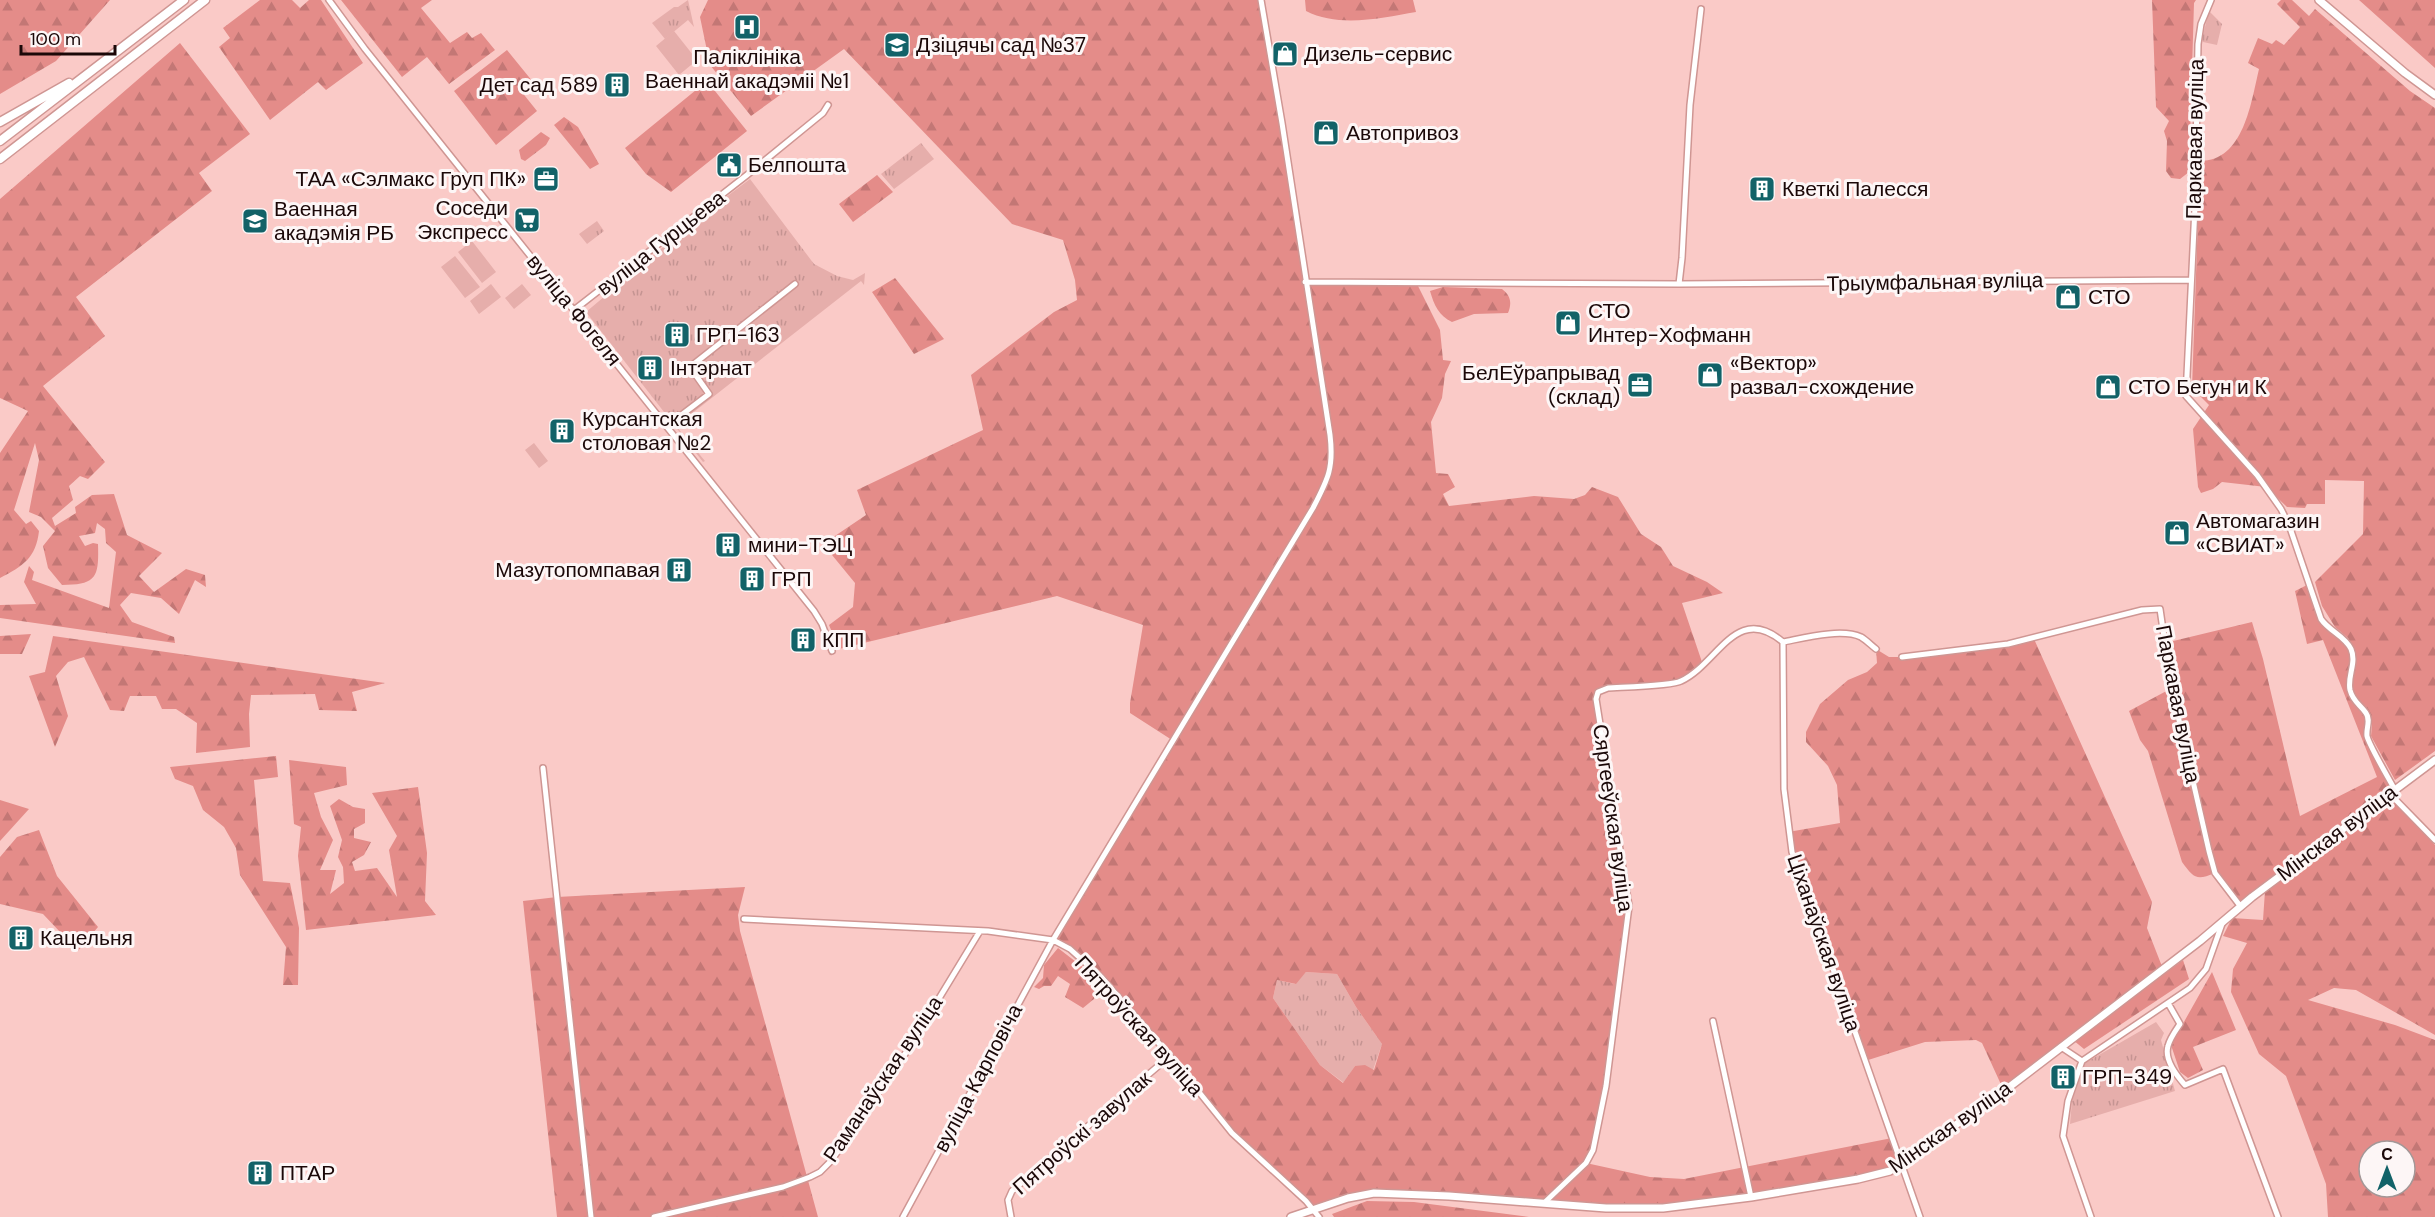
<svg xmlns="http://www.w3.org/2000/svg" width="2435" height="1217" font-family="'DM Sans',sans-serif">
<style>
.grass{fill:url(#grass-tufts)}
.forest{fill:url(#forest-firs);fill-rule:evenodd}
.pitch{fill:#e6aeab}
.lines{fill:none;stroke-linecap:round;stroke-linejoin:round}
.minor-casing{stroke:#cf9693;stroke-width:8}
.secondary-casing{stroke:#cf9693;stroke-width:10}
.trunk-casing{stroke:#cf9693;stroke-width:11}
.minor{stroke:#fff;stroke-width:5}
.secondary{stroke:#fff;stroke-width:7}
.trunk{stroke:#fff;stroke-width:8}
.labels{text-anchor:middle;dominant-baseline:central;stroke-width:6;stroke-linejoin:round;paint-order:stroke}
.poi-label{font-size:21px;fill:#1b0808;stroke:#fdf6f6;text-anchor:start}
.street-label{font-size:21px;fill:#1b0808;stroke:#fdf6f6}
</style>
<defs>
<pattern id="grass-tufts" width="24" height="20" patternUnits="userSpaceOnUse" patternTransform="scale(1.5)"><rect width="24" height="20" fill="#e6aeab"/><path d="M3 7l-1-3M5 7V3M7 7l1-3M15 17l-1-3M17 17v-4M19 17l1-3" fill="none" stroke="#c59492"/></pattern>
<pattern id="forest-firs" width="22" height="20" patternUnits="userSpaceOnUse" patternTransform="scale(1.5)"><rect width="22" height="20" fill="#e48c89"/><path d="M5 1l3.5 6h-7zM16 11l3.5 6h-7z" fill="#c37775"/></pattern>
</defs>
<rect width="100%" height="100%" fill="#facac7"/>
<path class="grass" d="M 688,0 L 694,27 L 688,20 L 665,39 L 652,23 L 674,7 L 678,7 Z
M 2209,11 L 2222,24 L 2217,45 L 2203,42 L 2202,39 Z
M 921,143 L 934,159 L 894,189 L 881,174 Z
M 750,179 L 814,264 L 837,276 L 853,280 L 865,273 L 864,285 L 861,281 L 676,426 L 705,461 L 703,462 L 586,312 L 693,222 Z
M 597,221 L 604,231 L 587,244 L 579,234 Z
M 1306,972 L 1337,974 L 1356,1007 L 1382,1044 L 1373,1070 L 1355,1066 L 1344,1083 L 1320,1065 L 1273,998 L 1277,980 L 1295,984 Z
M 2156,1022 L 2164,1033 L 2161,1040 L 2175,1091 L 2070,1124 L 2072,1101 L 2085,1063 Z"/>
<path class="forest" d="M 0,0 L 110,0 L 56,61 L 0,94 Z
M 260,0 L 292,0 L 300,8 L 309,0 L 321,0 L 363,63 L 326,90 L 318,82 L 270,120 L 219,47 L 230,38 L 223,28 Z
M 341,0 L 432,0 L 421,8 L 450,43 L 467,32 L 472,38 L 481,33 L 495,50 L 449,84 L 427,57 L 402,77 Z
M 708,0 L 1261,0 L 1305,281 L 1416,282 L 1440,330 L 1443,360 L 1451,361 L 1445,374 L 1442,398 L 1431,422 L 1436,473 L 1448,474 L 1455,487 L 1443,494 L 1449,506 L 1534,496 L 1574,499 L 1585,495 L 1592,487 L 1618,497 L 1641,534 L 1661,547 L 1673,566 L 1707,582 L 1723,593 L 1682,603 L 1703,665 L 1680,682 L 1608,688 L 1598,692 L 1596,699 L 1629,906 L 1597,1134 L 1586,1163 L 1650,1177 L 1684,1179 L 1892,1138 L 1902,1164 L 1890,1171 L 1663,1208 L 1374,1193 L 1313,1209 L 1244,1146 L 1170,1056 L 1083,960 L 1053,940 L 1172,740 L 1130,713 L 1130,703 L 1143,625 L 1057,596 L 839,649 L 829,625 L 853,607 L 855,583 L 823,544 L 866,515 L 857,490 L 983,430 L 971,375 L 1054,312 L 1077,300 L 1075,280 L 1063,240 L 1012,224 L 844,49 L 751,116 L 710,65 L 700,17 ZM 1306,972 L 1337,974 L 1356,1007 L 1382,1044 L 1374,1070 L 1365,1065 L 1355,1066 L 1343,1083 L 1320,1065 L 1273,998 L 1277,980 L 1296,984 Z
M 1305,0 L 1413,0 L 1416,12 C 1382,18 1339,28 1306,11 Z
M 2152,0 L 2196,0 L 2194,3 L 2189,172 L 2180,179 L 2171,178 L 2166,171 L 2167,141 L 2164,131 L 2169,121 L 2156,107 Z
M 2281,0 L 2292,0 L 2309,16 L 2315,9 L 2410,91 L 2435,108 L 2435,751 L 2395,780 L 2371,736 L 2372,725 L 2369,711 L 2354,694 L 2352,683 L 2355,669 L 2354,649 L 2348,638 L 2335,627 L 2322,606 L 2315,582 L 2363,534 L 2364,481 L 2325,480 L 2325,504 L 2307,504 L 2305,508 L 2287,507 L 2266,487 L 2222,482 L 2213,489 L 2201,493 L 2198,487 L 2193,429 L 2209,405 L 2192,388 L 2200,161 C 2244,161 2251,102 2259,69 L 2248,63 L 2258,38 L 2272,44 L 2276,40 L 2284,45 L 2300,27 L 2277,4 Z
M 2359,0 L 2435,0 L 2435,68 Z
M 180,43 L 250,134 L 199,173 L 212,191 L 76,297 L 105,336 L 43,386 L 105,462 L 88,479 L 80,476 L 69,486 L 73,500 L 52,518 L 55,526 L 76,513 L 75,507 L 92,495 L 114,494 L 127,535 L 162,553 L 139,576 L 154,592 L 186,569 L 205,575 L 206,587 L 195,580 L 179,614 L 161,598 L 131,593 L 120,605 L 132,622 L 174,637 L 175,643 L 0,618 L 0,605 L 36,604 L 24,582 L 29,566 L 34,572 L 32,580 L 109,608 L 116,552 L 106,543 L 105,529 L 97,523 L 95,533 L 79,536 L 85,546 L 93,543 L 98,544 C 99,577 97,585 62,585 L 48,568 L 43,546 L 55,531 L 41,517 L 29,512 L 39,460 L 35,443 L 14,510 L 26,524 L 31,521 L 39,531 C 36,558 23,566 0,578 L 0,453 L 28,411 L 0,398 L 0,199 Z
M 507,50 L 533,82 L 521,91 L 537,111 L 496,145 L 454,91 Z
M 707,81 L 747,131 L 671,192 L 646,174 L 625,148 Z
M 564,117 L 578,127 L 599,164 L 590,169 L 554,125 Z
M 541,132 L 550,138 L 546,145 L 525,161 L 521,159 L 519,150 Z
M 877,175 L 893,192 L 853,222 L 839,204 Z
M 895,278 L 944,339 L 914,354 L 872,292 Z
M 1443,287 L 1502,289 C 1511,296 1512,303 1508,313 L 1474,314 L 1452,322 C 1439,316 1434,305 1430,291 Z
M 2309,584 L 2321,619 L 2351,649 L 2351,693 L 2366,712 L 2367,736 L 2395,790 L 2241,907 L 2215,873 C 2196,881 2194,878 2182,862 L 2148,751 L 2140,740 L 2129,711 L 2172,688 L 2165,643 L 2252,622 L 2263,659 L 2300,816 L 2377,777 L 2323,640 L 2307,644 L 2295,591 Z
M 31,634 L 22,654 L 0,654 L 0,636 Z
M 53,636 L 385,683 L 352,692 L 357,711 L 319,710 L 315,694 L 251,695 L 249,714 L 250,747 L 196,753 L 197,723 L 176,709 L 162,709 L 156,696 L 130,696 L 124,711 L 110,710 L 84,657 L 68,662 L 56,676 L 68,716 L 55,747 L 29,676 L 45,672 Z
M 2034,639 L 2152,902 L 2147,928 L 2163,969 L 2004,1091 L 1982,1043 L 1976,1040 L 1925,1042 L 1865,1061 L 1823,945 L 1788,832 L 1840,823 L 1837,785 L 1828,766 L 1806,742 L 1806,732 L 1820,704 L 1848,680 L 1867,672 L 1877,663 L 1876,649 L 1889,657 L 1902,657 Z
M 276,756 L 278,777 L 254,780 L 263,881 L 290,883 L 299,928 L 298,985 L 283,985 L 286,947 L 240,875 L 236,848 L 224,827 L 203,810 L 193,786 L 175,779 L 170,767 Z
M 289,760 L 346,767 L 347,785 L 314,793 L 321,817 L 333,840 L 320,870 L 336,870 L 330,894 L 344,883 L 343,867 L 338,857 L 342,840 L 330,806 L 339,799 L 353,807 L 365,809 L 365,823 L 354,829 L 354,838 L 371,842 L 364,855 L 352,862 L 355,871 L 377,868 L 397,897 L 389,850 L 397,836 L 372,793 L 418,787 L 427,853 L 425,901 L 436,915 L 306,930 L 298,856 L 301,827 L 294,824 Z
M 2391,796 L 2435,845 L 2435,1035 L 2356,990 L 2334,988 L 2308,1000 L 2395,1025 L 2435,1040 L 2435,1217 L 2328,1217 L 2326,1184 L 2286,1076 L 2259,1054 L 2231,992 L 2233,969 L 2247,943 L 2223,936 L 2232,918 L 2263,920 L 2265,891 ZM 2369,1151 L 2405,1151 L 2405,1187 L 2369,1187 Z
M 0,800 L 29,809 L 0,841 Z
M 39,830 L 57,876 L 98,927 L 78,951 L 43,914 L 0,904 L 0,857 L 17,837 Z
M 745,887 L 738,915 L 740,931 L 818,1217 L 557,1217 L 523,901 L 557,897 Z
M 1058,948 L 1089,972 L 1098,987 L 1095,990 L 1094,999 L 1083,1008 L 1065,997 L 1070,984 L 1058,976 L 1051,986 L 1044,986 L 1039,989 L 1034,987 L 1043,978 L 1044,965 Z
M 2183,960 L 2189,979 L 2084,1049 L 2073,1040 Z
M 2212,972 L 2236,1030 L 2193,1047 L 2203,1070 L 2188,1078 L 2180,1072 L 2171,1045 Z
M 1367,1201 L 1414,1202 L 1529,1217 L 1334,1217 L 1332,1214 Z"/>
<path class="pitch" d="M 674,31 L 697,60 L 679,75 L 656,46 Z
M 472,241 L 496,272 L 482,283 L 458,252 Z
M 455,256 L 480,287 L 465,298 L 441,267 Z
M 491,284 L 501,297 L 479,314 L 470,301 Z
M 522,284 L 531,295 L 514,309 L 505,298 Z
M 534,443 L 548,461 L 539,468 L 525,450 Z"/>
<g class="lines">
<defs>
<path id="minor" d="M 329,0 L 365,49 L 814,611 L 822,624 L 832,651
M 2211,0 L 2201,24 L 2198,44 L 2195,207 L 2186,396 L 2257,475 L 2281,509 L 2289,525 L 2321,619 C 2329,631 2345,636 2351,649 C 2357,663 2347,676 2350,690 C 2353,702 2360,704 2366,713 C 2371,720 2366,728 2367,736 C 2369,745 2389,779 2395,790
M 1305,282 L 1679,284 L 2190,280
M 1679,284 L 1682,258 L 1690,105 L 1701,9
M 574,310 L 747,175 L 823,113 L 828,105
M 667,426 L 709,394 L 690,367 L 795,284
M 1783,642 L 1784,789 L 1792,852 L 1920,1217
M 1783,642 C 1804,638 1841,628 1861,637 C 1866,640 1871,645 1876,649
M 1902,657 L 2008,644 L 2142,610 L 2160,609 L 2171,685 L 2209,851 L 2215,873 L 2241,907
M 543,768 L 591,1217
M 2390,794 L 2435,840
M 744,919 L 988,931 L 1053,940 L 1070,949 L 1101,977 L 1170,1056 L 1232,1133 L 1306,1201 L 1319,1217
M 2168,1003 L 2180,1024 C 2176,1030 2170,1038 2168,1046 C 2164,1059 2177,1076 2185,1085 L 2223,1069 L 2278,1217
M 1713,1021 L 1751,1197
M 2061,1047 L 2082,1061
M 1544,1203 L 1586,1163 L 1593,1150 L 1606,1086 L 1629,906 L 1596,699 L 1598,692 L 1608,688 C 1622,687 1672,686 1681,681 C 1718,664 1736,602 1783,642
M 654,1217 L 783,1187 L 810,1177 L 820,1172 L 831,1161 L 907,1051 L 980,931
M 903,1217 L 1053,940 L 1313,508 C 1328,479 1334,468 1330,435 L 1282,123 L 1261,0
M 1011,1217 L 1008,1200 L 1012,1191 L 1170,1056
M 2091,1217 L 2063,1136 L 2068,1101 L 2082,1061 L 2190,988 L 2206,969 L 2222,924"/>
<path id="secondary" d="M 2319,0 L 2405,73 L 2435,95
M 1291,1217 L 1348,1198 L 1374,1193 L 1449,1196 L 1606,1208 L 1663,1208 L 1751,1197 L 1858,1179 L 1890,1171 L 2004,1091 L 2200,941 L 2252,897 L 2435,760"/>
<path id="trunk" d="M 0,122 L 69,83
M 0,141 L 184,0
M 0,159 L 205,0"/>
</defs>
<use href="#minor" class="minor-casing"/>
<use href="#secondary" class="secondary-casing"/>
<use href="#trunk" class="trunk-casing"/>
<use href="#minor" class="minor"/>
<use href="#secondary" class="secondary"/>
<use href="#trunk" class="trunk"/>
</g>
<defs>
<symbol id="hospital-square" viewBox="-11 -11 22 22"><rect x="-9" y="-9" width="18" height="18" rx="4" fill="#126268" stroke="#fdf6f6"/><path d="M-5-5h3v3.5h4V-5h3V5h-3V1.5h-4V5h-3Z" fill="#fff"/></symbol>
<symbol id="school-square" viewBox="-11 -11 22 22"><rect x="-9" y="-9" width="18" height="18" rx="4" fill="#126268" stroke="#fdf6f6"/><path d="M0-5L7-2L0 1L-7-2ZM-4 1L0 2.5L4 1V4Q0 6-4 4Z" fill="#fff"/></symbol>
<symbol id="shop-square" viewBox="-11 -11 22 22"><rect x="-9" y="-9" width="18" height="18" rx="4" fill="#126268" stroke="#fdf6f6"/><path d="M-5-2.5h2.3a2.7 3.5 0 0 1 5.4 0H5L5.5 6h-11ZM-1.5-2.5h3a1.5 2.3 0 0 0-3 0Z" fill="#fff"/></symbol>
<symbol id="building-square" viewBox="-11 -11 22 22"><rect x="-9" y="-9" width="18" height="18" rx="4" fill="#126268" stroke="#fdf6f6"/><path d="M-4-6H4V6H1V3H-1V6H-4ZM-2.5-4.3h1.7v1.8h-1.7ZM.8-4.3h1.7v1.8H.8ZM-2.5-1h1.7V.8h-1.7ZM.8-1h1.7V.8H.8Z" fill="#fff"/></symbol>
<symbol id="civic-square" viewBox="-11 -11 22 22"><rect x="-9" y="-9" width="18" height="18" rx="4" fill="#126268" stroke="#fdf6f6"/><path d="M-.6-6.5H3V-4.5H.6V-3L4-1V1h2V6H-6V1h2V-1L-.6-3ZM-1.2 2.5V6h2.4V2.5Z" fill="#fff"/></symbol>
<symbol id="office-square" viewBox="-11 -11 22 22"><rect x="-9" y="-9" width="18" height="18" rx="4" fill="#126268" stroke="#fdf6f6"/><path d="M-6-3h4V-5.5h4V-3h4V5H-6ZM-1-4.5V-3h2v-1.5ZM-6 0V1H6V0Z" fill="#fff"/></symbol>
<symbol id="supermarket-square" viewBox="-11 -11 22 22"><rect x="-9" y="-9" width="18" height="18" rx="4" fill="#126268" stroke="#fdf6f6"/><path d="M-6-5.5h2.5l.6 2H6L4.5 2H-2.5L-4.4-4H-6ZM-1.5 3.2a1.3 1.3 0 1 0 .1 0ZM3 3.2a1.3 1.3 0 1 0 .1 0Z" fill="#fff"/></symbol>
<symbol id="university-square" viewBox="-11 -11 22 22"><rect x="-9" y="-9" width="18" height="18" rx="4" fill="#126268" stroke="#fdf6f6"/><path d="M0-5L7-2L0 1L-7-2ZM-4 1L0 2.5L4 1V4Q0 6-4 4Z" fill="#fff"/></symbol>
</defs>
<g fill-rule="evenodd">
<use href="#hospital-square" x="732" y="12" width="30" height="30"/>
<use href="#school-square" x="882" y="30" width="30" height="30"/>
<use href="#shop-square" x="1270" y="39" width="30" height="30"/>
<use href="#building-square" x="602" y="70" width="30" height="30"/>
<use href="#shop-square" x="1311" y="118" width="30" height="30"/>
<use href="#civic-square" x="714" y="150" width="30" height="30"/>
<use href="#office-square" x="531" y="164" width="30" height="30"/>
<use href="#building-square" x="1747" y="174" width="30" height="30"/>
<use href="#supermarket-square" x="512" y="205" width="30" height="30"/>
<use href="#university-square" x="240" y="206" width="30" height="30"/>
<use href="#shop-square" x="2053" y="282" width="30" height="30"/>
<use href="#shop-square" x="1553" y="308" width="30" height="30"/>
<use href="#building-square" x="662" y="320" width="30" height="30"/>
<use href="#building-square" x="635" y="353" width="30" height="30"/>
<use href="#shop-square" x="1695" y="360" width="30" height="30"/>
<use href="#office-square" x="1625" y="370" width="30" height="30"/>
<use href="#shop-square" x="2093" y="372" width="30" height="30"/>
<use href="#building-square" x="547" y="416" width="30" height="30"/>
<use href="#shop-square" x="2162" y="518" width="30" height="30"/>
<use href="#building-square" x="713" y="530" width="30" height="30"/>
<use href="#building-square" x="664" y="555" width="30" height="30"/>
<use href="#building-square" x="737" y="564" width="30" height="30"/>
<use href="#building-square" x="788" y="625" width="30" height="30"/>
<use href="#building-square" x="6" y="923" width="30" height="30"/>
<use href="#building-square" x="2048" y="1062" width="30" height="30"/>
<use href="#building-square" x="245" y="1158" width="30" height="30"/>
</g>
<g class="labels">
<g class="poi-label">
<text x="916" y="45">Дзіцячы сад №37</text>
<text x="1304" y="54">Дизель-сервис</text>
<text x="747" y="57" text-anchor="middle">Паліклініка<tspan x="747" dy="24">Ваеннай акадэміі №1</tspan></text>
<text x="598" y="85" text-anchor="end">Дет сад 589</text>
<text x="1346" y="133">Автопривоз</text>
<text x="748" y="165">Белпошта</text>
<text x="526" y="179" text-anchor="end">ТАА «Сэлмакс Груп ПК»</text>
<text x="1782" y="189">Кветкі Палесся</text>
<text x="508" y="208" text-anchor="end">Соседи<tspan x="508" dy="24">Экспресс</tspan></text>
<text x="274" y="209">Ваенная<tspan x="274" dy="24">акадэмія РБ</tspan></text>
<text x="2088" y="297">СТО</text>
<text x="1588" y="311">СТО<tspan x="1588" dy="24">Интер-Хофманн</tspan></text>
<text x="696" y="335">ГРП-163</text>
<text x="1730" y="363">«Вектор»<tspan x="1730" dy="24">развал-схождение</tspan></text>
<text x="670" y="368">Інтэрнат</text>
<text x="1620" y="373" text-anchor="end">БелЕўрапрывад<tspan x="1620" dy="24">(склад)</tspan></text>
<text x="2128" y="387">СТО Бегун и К</text>
<text x="582" y="419">Курсантская<tspan x="582" dy="24">столовая №2</tspan></text>
<text x="2196" y="521">Автомагазин<tspan x="2196" dy="24">«СВИАТ»</tspan></text>
<text x="748" y="545">мини-ТЭЦ</text>
<text x="660" y="570" text-anchor="end">Мазутопомпавая</text>
<text x="771" y="579">ГРП</text>
<text x="822" y="640">КПП</text>
<text x="40" y="938">Кацельня</text>
<text x="2082" y="1077">ГРП-349</text>
<text x="280" y="1173">ПТАР</text>
</g>
<g class="street-label">
<text transform="translate(2195 139) rotate(-89)">Паркавая вуліца</text>
<text transform="translate(661 243) rotate(-38)">вуліца Гурцьева</text>
<text transform="translate(1935 282) rotate(-1)">Трыумфальная вуліца</text>
<text transform="translate(574 310) rotate(51)">вуліца Фогеля</text>
<text transform="translate(2178 704) rotate(79)">Паркавая вуліца</text>
<text transform="translate(1613 818) rotate(82)">Сяргееўская вуліца</text>
<text transform="translate(2337 833) rotate(-37)">Мінская вуліца</text>
<text transform="translate(1824 943) rotate(71)">Ціханаўская вуліца</text>
<text transform="translate(1139 1026) rotate(48)">Пятроўская вуліца</text>
<text transform="translate(978 1078) rotate(-62)">вуліца Карповіча</text>
<text transform="translate(883 1079) rotate(-56)">Раманаўская вуліца</text>
<text transform="translate(1950 1127) rotate(-35)">Мінская вуліца</text>
<text transform="translate(1082 1133) rotate(-41)">Пятроўскі завулак</text>
</g>
</g>
<g transform="translate(2387 1169)"><circle r="28" fill="#fdf6f6" stroke="#a39797" stroke-width="1.5"/>
<path d="M0-4.5L10 22L0 15L-10 22Z" fill="#126268"/>
<text y="-9" font-size="16" font-weight="bold" text-anchor="middle" fill="#1b0808">С</text>
</g>
<path d="M21 45v9h94v-9" fill="none" stroke="#1b0808" stroke-width="3"/>
<text x="30" y="45" font-size="18" fill="#1b0808" stroke="#fdf6f6" stroke-width="4.5" paint-order="stroke">100 m</text>
</svg>
